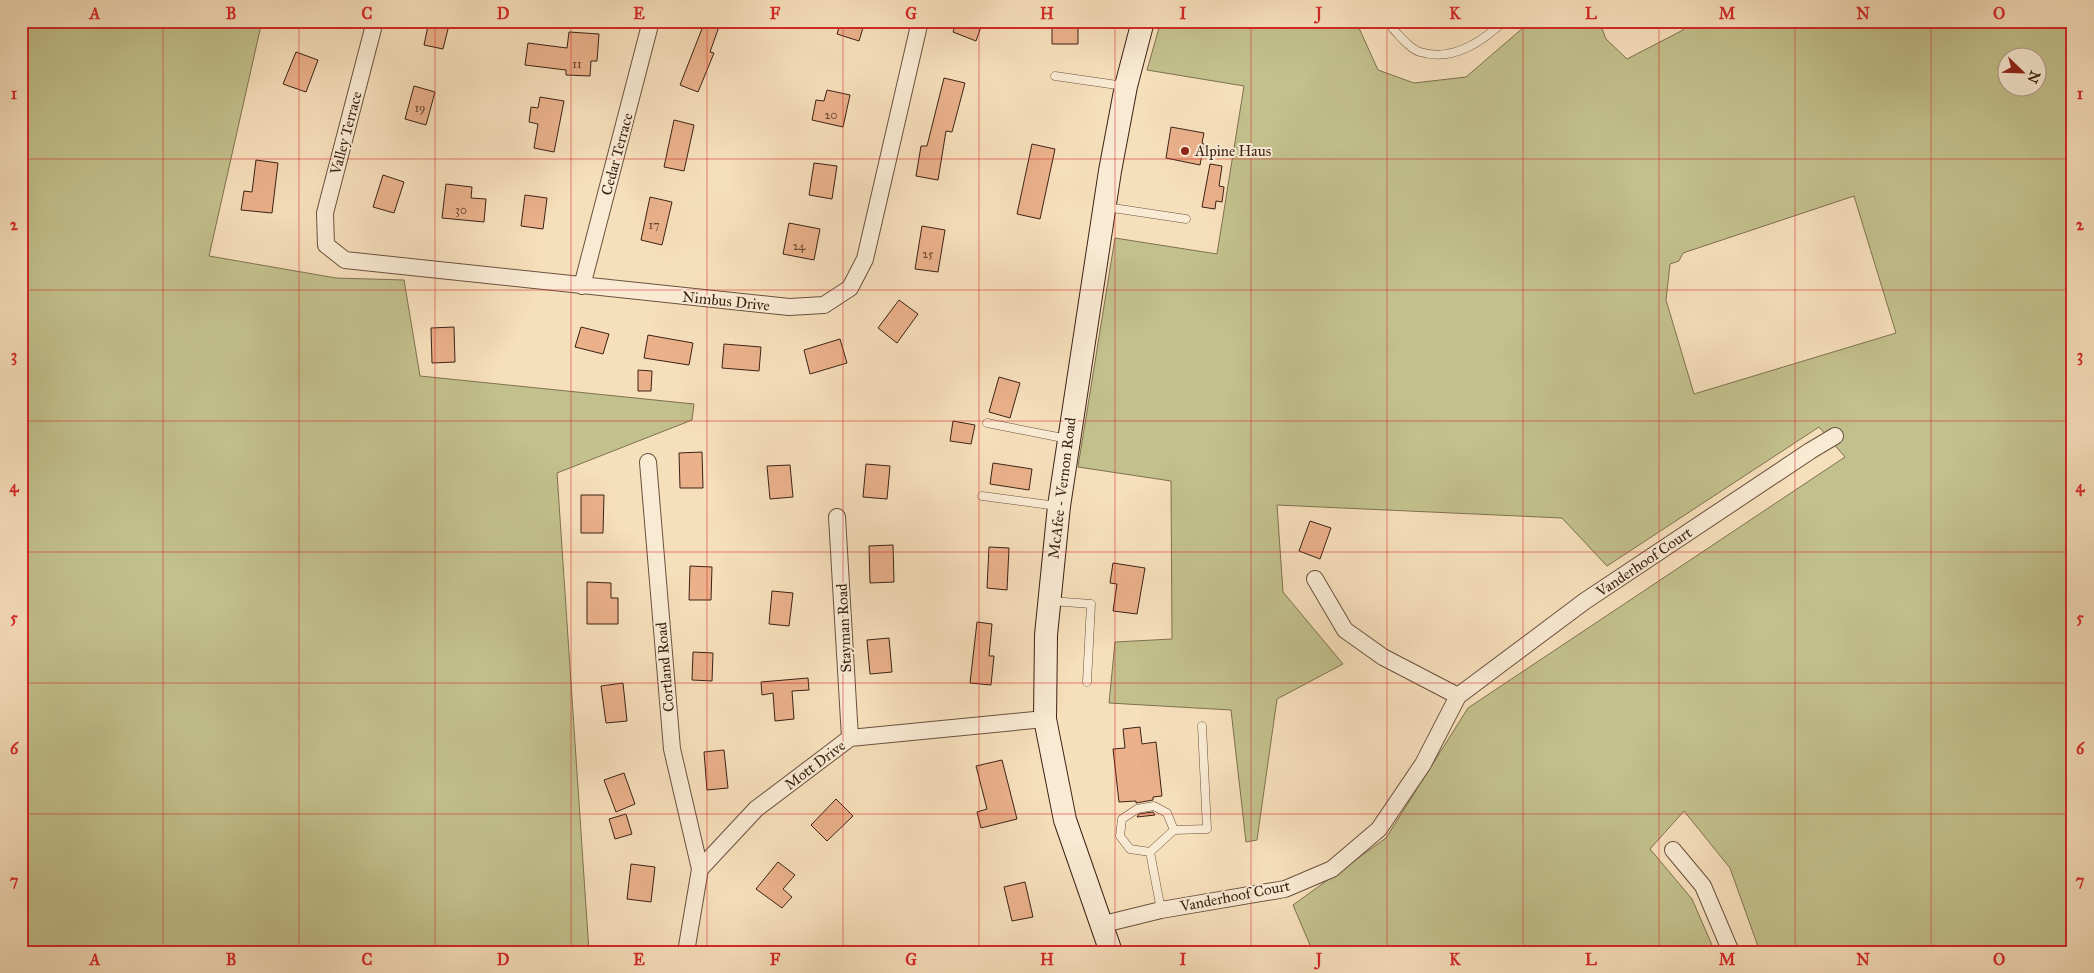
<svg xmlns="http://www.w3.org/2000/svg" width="2094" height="973" font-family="'IM FELL Great Primer',serif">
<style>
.green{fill:#c2c08c;stroke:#7f7150;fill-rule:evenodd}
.building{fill:#eab18b;stroke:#3c2215}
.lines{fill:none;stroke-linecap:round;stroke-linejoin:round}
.service-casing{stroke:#6a513e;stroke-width:9}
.minor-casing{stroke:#6a513e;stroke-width:18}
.secondary-casing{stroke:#3c2215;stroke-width:24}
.service{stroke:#f9ead3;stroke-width:8}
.minor{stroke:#f9ead3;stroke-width:16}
.secondary{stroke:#f9ead3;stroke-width:22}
.grid{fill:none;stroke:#d62828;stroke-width:1;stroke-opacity:0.55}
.poi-dot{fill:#8f2418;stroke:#f9ead3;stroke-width:2}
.labels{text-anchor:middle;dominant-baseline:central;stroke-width:4;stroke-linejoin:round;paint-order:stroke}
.number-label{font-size:12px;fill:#684632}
.street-label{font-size:15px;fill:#3c2215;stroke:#f9ead3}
.poi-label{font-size:15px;fill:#3c2215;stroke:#f9ead3;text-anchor:start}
.neatline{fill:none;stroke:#d62828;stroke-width:2}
.grid-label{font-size:16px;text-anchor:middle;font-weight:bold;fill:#d62828}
</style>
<rect width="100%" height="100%" fill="#f6dfbb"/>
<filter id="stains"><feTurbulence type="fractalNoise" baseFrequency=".004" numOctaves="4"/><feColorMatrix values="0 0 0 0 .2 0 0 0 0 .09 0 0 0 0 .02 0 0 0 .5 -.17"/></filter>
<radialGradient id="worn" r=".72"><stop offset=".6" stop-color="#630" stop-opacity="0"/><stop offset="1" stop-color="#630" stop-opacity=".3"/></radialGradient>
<path class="green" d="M 21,21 L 262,21 L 209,256 L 336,278 L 404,280 L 420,376 L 694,404 L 692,420 L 557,473 L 589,952 L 21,952 Z
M 1161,21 L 1358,21 L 1359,28 L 1378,70 L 1414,83 L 1466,77 L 1531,21 L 1599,21 L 1606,39 L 1627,59 L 1683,30 L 1684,21 L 2073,21 L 2073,952 L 1760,952 L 1730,868 L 1684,811 L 1650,849 L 1692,899 L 1715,952 L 1313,952 L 1293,905 L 1386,838 L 1468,708 L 1845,457 L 1819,427 L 1607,566 L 1562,518 L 1277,505 L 1283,592 L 1343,664 L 1277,699 L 1257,840 L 1246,842 L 1231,710 L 1109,703 L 1115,642 L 1172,639 L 1171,481 L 1078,467 L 1115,238 L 1217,254 L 1244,86 L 1147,70 ZM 2006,58 L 2036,58 L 2036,88 L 2006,88 ZM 1854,196 L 1896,333 L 1694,394 L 1666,300 L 1670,264 L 1679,261 L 1683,253 Z"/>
<path class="building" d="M 429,21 L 450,21 L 443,49 L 424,45 Z
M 705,21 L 721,21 L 710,52 L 714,53 L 698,92 L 680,85 Z
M 841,21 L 865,21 L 859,41 L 837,34 Z
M 957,21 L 983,21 L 976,41 L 953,32 Z
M 1052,21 L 1078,21 L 1078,44 L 1052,44 Z
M 569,32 L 599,34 L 597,61 L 591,61 L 590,76 L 566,75 L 566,70 L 525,65 L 528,43 L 567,48 Z
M 296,52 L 318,60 L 306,92 L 283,84 Z
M 944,78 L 965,83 L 952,132 L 946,131 L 938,180 L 916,176 L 921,146 L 927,146 Z
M 414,86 L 435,92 L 426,125 L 405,119 Z
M 827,90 L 850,95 L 843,127 L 812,120 L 816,100 L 824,101 Z
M 540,97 L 564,101 L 554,152 L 534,148 L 538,124 L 529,122 L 531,107 L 538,108 Z
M 674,120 L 694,125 L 684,171 L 664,167 Z
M 1171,127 L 1204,133 L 1202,143 L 1204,144 L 1200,165 L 1166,158 Z
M 1032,144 L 1055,149 L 1040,219 L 1017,214 Z
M 256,160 L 278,163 L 272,213 L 241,210 L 244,191 L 252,192 Z
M 814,163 L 837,166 L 832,199 L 809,195 Z
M 1210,164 L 1222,166 L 1219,186 L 1224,187 L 1222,202 L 1216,201 L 1215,209 L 1202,207 Z
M 383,175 L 404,182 L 394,213 L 373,207 Z
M 446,184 L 472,187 L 471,198 L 486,199 L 484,222 L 442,218 Z
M 525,195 L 547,198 L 543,229 L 521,226 Z
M 650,197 L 672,202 L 662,245 L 641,240 Z
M 789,223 L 820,229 L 814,260 L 783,254 Z
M 922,226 L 945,230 L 938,272 L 915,269 Z
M 899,300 L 918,314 L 897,343 L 878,328 Z
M 454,327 L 455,362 L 432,363 L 431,328 Z
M 581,327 L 609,334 L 603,354 L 575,347 Z
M 648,335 L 693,343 L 689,365 L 644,358 Z
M 840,339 L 847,363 L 810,374 L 804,350 Z
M 724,344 L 761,347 L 759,371 L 722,368 Z
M 638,370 L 652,371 L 651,391 L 638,391 Z
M 999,377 L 1020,383 L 1010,418 L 989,412 Z
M 953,421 L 975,425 L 971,444 L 950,441 Z
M 702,452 L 703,488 L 680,488 L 679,453 Z
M 993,463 L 1032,469 L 1029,490 L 990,484 Z
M 866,464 L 890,466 L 887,499 L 863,497 Z
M 790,465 L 793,497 L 770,499 L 767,466 Z
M 581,495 L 604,495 L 603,533 L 581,533 Z
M 1310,521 L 1331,528 L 1320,559 L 1299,551 Z
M 893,545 L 894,582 L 870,583 L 869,546 Z
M 989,547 L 1009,548 L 1007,590 L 987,588 Z
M 1113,563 L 1145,568 L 1137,614 L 1113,611 L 1117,584 L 1110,583 Z
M 690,566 L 712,567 L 711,600 L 689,600 Z
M 587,582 L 611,583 L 611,598 L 618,598 L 618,624 L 587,624 Z
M 772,591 L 793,593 L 789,626 L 769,624 Z
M 977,622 L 992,624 L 989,656 L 994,656 L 991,685 L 970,683 Z
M 889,638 L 892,672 L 870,674 L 867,640 Z
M 693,652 L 713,653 L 712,681 L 692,680 Z
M 808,678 L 809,690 L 792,691 L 794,719 L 775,721 L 773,693 L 762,695 L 761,682 Z
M 623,683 L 627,721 L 606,723 L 601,686 Z
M 1140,727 L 1142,744 L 1156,742 L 1162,796 L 1153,797 L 1153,800 L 1136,803 L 1136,801 L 1119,802 L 1113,749 L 1125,748 L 1123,729 Z
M 724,750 L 728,788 L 707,790 L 704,752 Z
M 1002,760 L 1017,819 L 981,828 L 977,812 L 987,809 L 976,766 Z
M 624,773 L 635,804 L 616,812 L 604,780 Z
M 836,799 L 853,816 L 827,841 L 811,825 Z
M 1153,812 L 1155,815 L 1137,817 L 1139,814 Z
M 626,814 L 632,834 L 615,839 L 609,819 Z
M 778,862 L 795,875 L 783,889 L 792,897 L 782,908 L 756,889 Z
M 631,864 L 655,867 L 651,902 L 627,899 Z
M 1025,882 L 1033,917 L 1012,921 L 1004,887 Z"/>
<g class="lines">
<defs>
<path id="service" d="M 1392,21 L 1393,29 C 1400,36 1410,49 1420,52 C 1452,62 1482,42 1504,21
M 1055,76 L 1124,86
M 1106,207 L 1186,219
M 987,423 L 1068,439
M 982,496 L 1057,506
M 1051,601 L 1091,604 L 1087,682
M 1154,806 L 1167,813 L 1174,830 L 1150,852 L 1130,849 L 1120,836 L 1122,819 L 1137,809 Z
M 1174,830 L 1207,829 L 1202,726
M 1150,852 L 1161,910"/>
<path id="minor" d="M 375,21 L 325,213 L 326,245 L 345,260 L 789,307 L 824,305 L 850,288 L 865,259 L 920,21
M 582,286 L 651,21
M 648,462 L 672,749 L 700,869
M 837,517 L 850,738
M 1315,579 L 1345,630 L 1383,657 L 1458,696
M 1673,850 L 1703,886 L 1731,952
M 1100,925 L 1161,910 L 1285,889 L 1332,869 L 1379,829 L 1423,764 L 1458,696 L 1585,601 L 1810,451 L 1835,436
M 686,952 L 700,869 L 756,809 L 850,738 L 1045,719"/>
<path id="secondary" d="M 1111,952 L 1065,820 L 1045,719 L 1046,635 L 1059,506 L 1110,171 L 1126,86 L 1143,21"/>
</defs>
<use href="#service" class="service-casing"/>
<use href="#minor" class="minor-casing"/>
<use href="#secondary" class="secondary-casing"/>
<use href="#service" class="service"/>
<use href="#minor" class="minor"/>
<use href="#secondary" class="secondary"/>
</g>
<path class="grid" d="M 163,21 L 163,952M 299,21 L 299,952M 435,21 L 435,952M 571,21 L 571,952M 707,21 L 707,952M 843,21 L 843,952M 979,21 L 979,952M 1115,21 L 1115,952M 1251,21 L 1251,952M 1387,21 L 1387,952M 1523,21 L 1523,952M 1659,21 L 1659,952M 1795,21 L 1795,952M 1931,21 L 1931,952M 21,159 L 2073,159M 21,290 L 2073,290M 21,421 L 2073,421M 21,552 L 2073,552M 21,683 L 2073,683M 21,814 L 2073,814"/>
<circle class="poi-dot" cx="1185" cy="151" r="5"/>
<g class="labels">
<g class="number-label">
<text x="577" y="64">11</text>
<text x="420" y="108">19</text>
<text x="831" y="115">20</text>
<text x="461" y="210">30</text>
<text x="654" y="225">17</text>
<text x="799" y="246">24</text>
<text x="928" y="254">25</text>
</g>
<g class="street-label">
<text transform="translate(346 133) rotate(-75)">Valley Terrace</text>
<text transform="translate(617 154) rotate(-75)">Cedar Terrace</text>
<text transform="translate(726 301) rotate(6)">Nimbus Drive</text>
<text transform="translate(1062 488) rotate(-83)">McAfee - Vernon Road</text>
<text transform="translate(1644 562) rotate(-34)">Vanderhoof Court</text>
<text transform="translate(844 628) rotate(-93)">Stayman Road</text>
<text transform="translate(665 667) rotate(-95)">Cortland Road</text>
<text transform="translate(815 765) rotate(-37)">Mott Drive</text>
<text transform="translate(1235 896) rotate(-11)">Vanderhoof Court</text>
</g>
<g class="poi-label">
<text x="1195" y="151">Alpine Haus</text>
</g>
</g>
<rect width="2094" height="973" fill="none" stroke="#f6dfbb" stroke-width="55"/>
<g transform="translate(2022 72) rotate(113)"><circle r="24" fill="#f9ead3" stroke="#ad9a87"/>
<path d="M0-4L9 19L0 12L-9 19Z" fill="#8f2418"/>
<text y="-8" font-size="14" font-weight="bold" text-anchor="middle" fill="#3c2215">N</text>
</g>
<rect x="28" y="28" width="2038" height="918" class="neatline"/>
<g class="grid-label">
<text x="95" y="19">A</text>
<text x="231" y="19">B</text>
<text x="367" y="19">C</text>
<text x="503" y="19">D</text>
<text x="639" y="19">E</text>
<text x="775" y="19">F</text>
<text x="911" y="19">G</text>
<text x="1047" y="19">H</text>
<text x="1183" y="19">I</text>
<text x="1319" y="19">J</text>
<text x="1455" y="19">K</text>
<text x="1591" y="19">L</text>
<text x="1727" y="19">M</text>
<text x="1863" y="19">N</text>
<text x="1999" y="19">O</text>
<text x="14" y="99">1</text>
<text x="2080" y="99">1</text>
<text x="14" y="230">2</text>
<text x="2080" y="230">2</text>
<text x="14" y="361">3</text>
<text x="2080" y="361">3</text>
<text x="14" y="492">4</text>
<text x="2080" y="492">4</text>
<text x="14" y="623">5</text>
<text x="2080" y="623">5</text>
<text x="14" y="754">6</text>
<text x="2080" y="754">6</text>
<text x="14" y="886">7</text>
<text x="2080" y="886">7</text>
<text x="95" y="965">A</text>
<text x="231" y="965">B</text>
<text x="367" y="965">C</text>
<text x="503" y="965">D</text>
<text x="639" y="965">E</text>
<text x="775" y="965">F</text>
<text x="911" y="965">G</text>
<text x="1047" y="965">H</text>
<text x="1183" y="965">I</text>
<text x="1319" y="965">J</text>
<text x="1455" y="965">K</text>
<text x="1591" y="965">L</text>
<text x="1727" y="965">M</text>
<text x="1863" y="965">N</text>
<text x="1999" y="965">O</text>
</g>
<rect width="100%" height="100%" filter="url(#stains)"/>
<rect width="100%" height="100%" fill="url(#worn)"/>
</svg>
